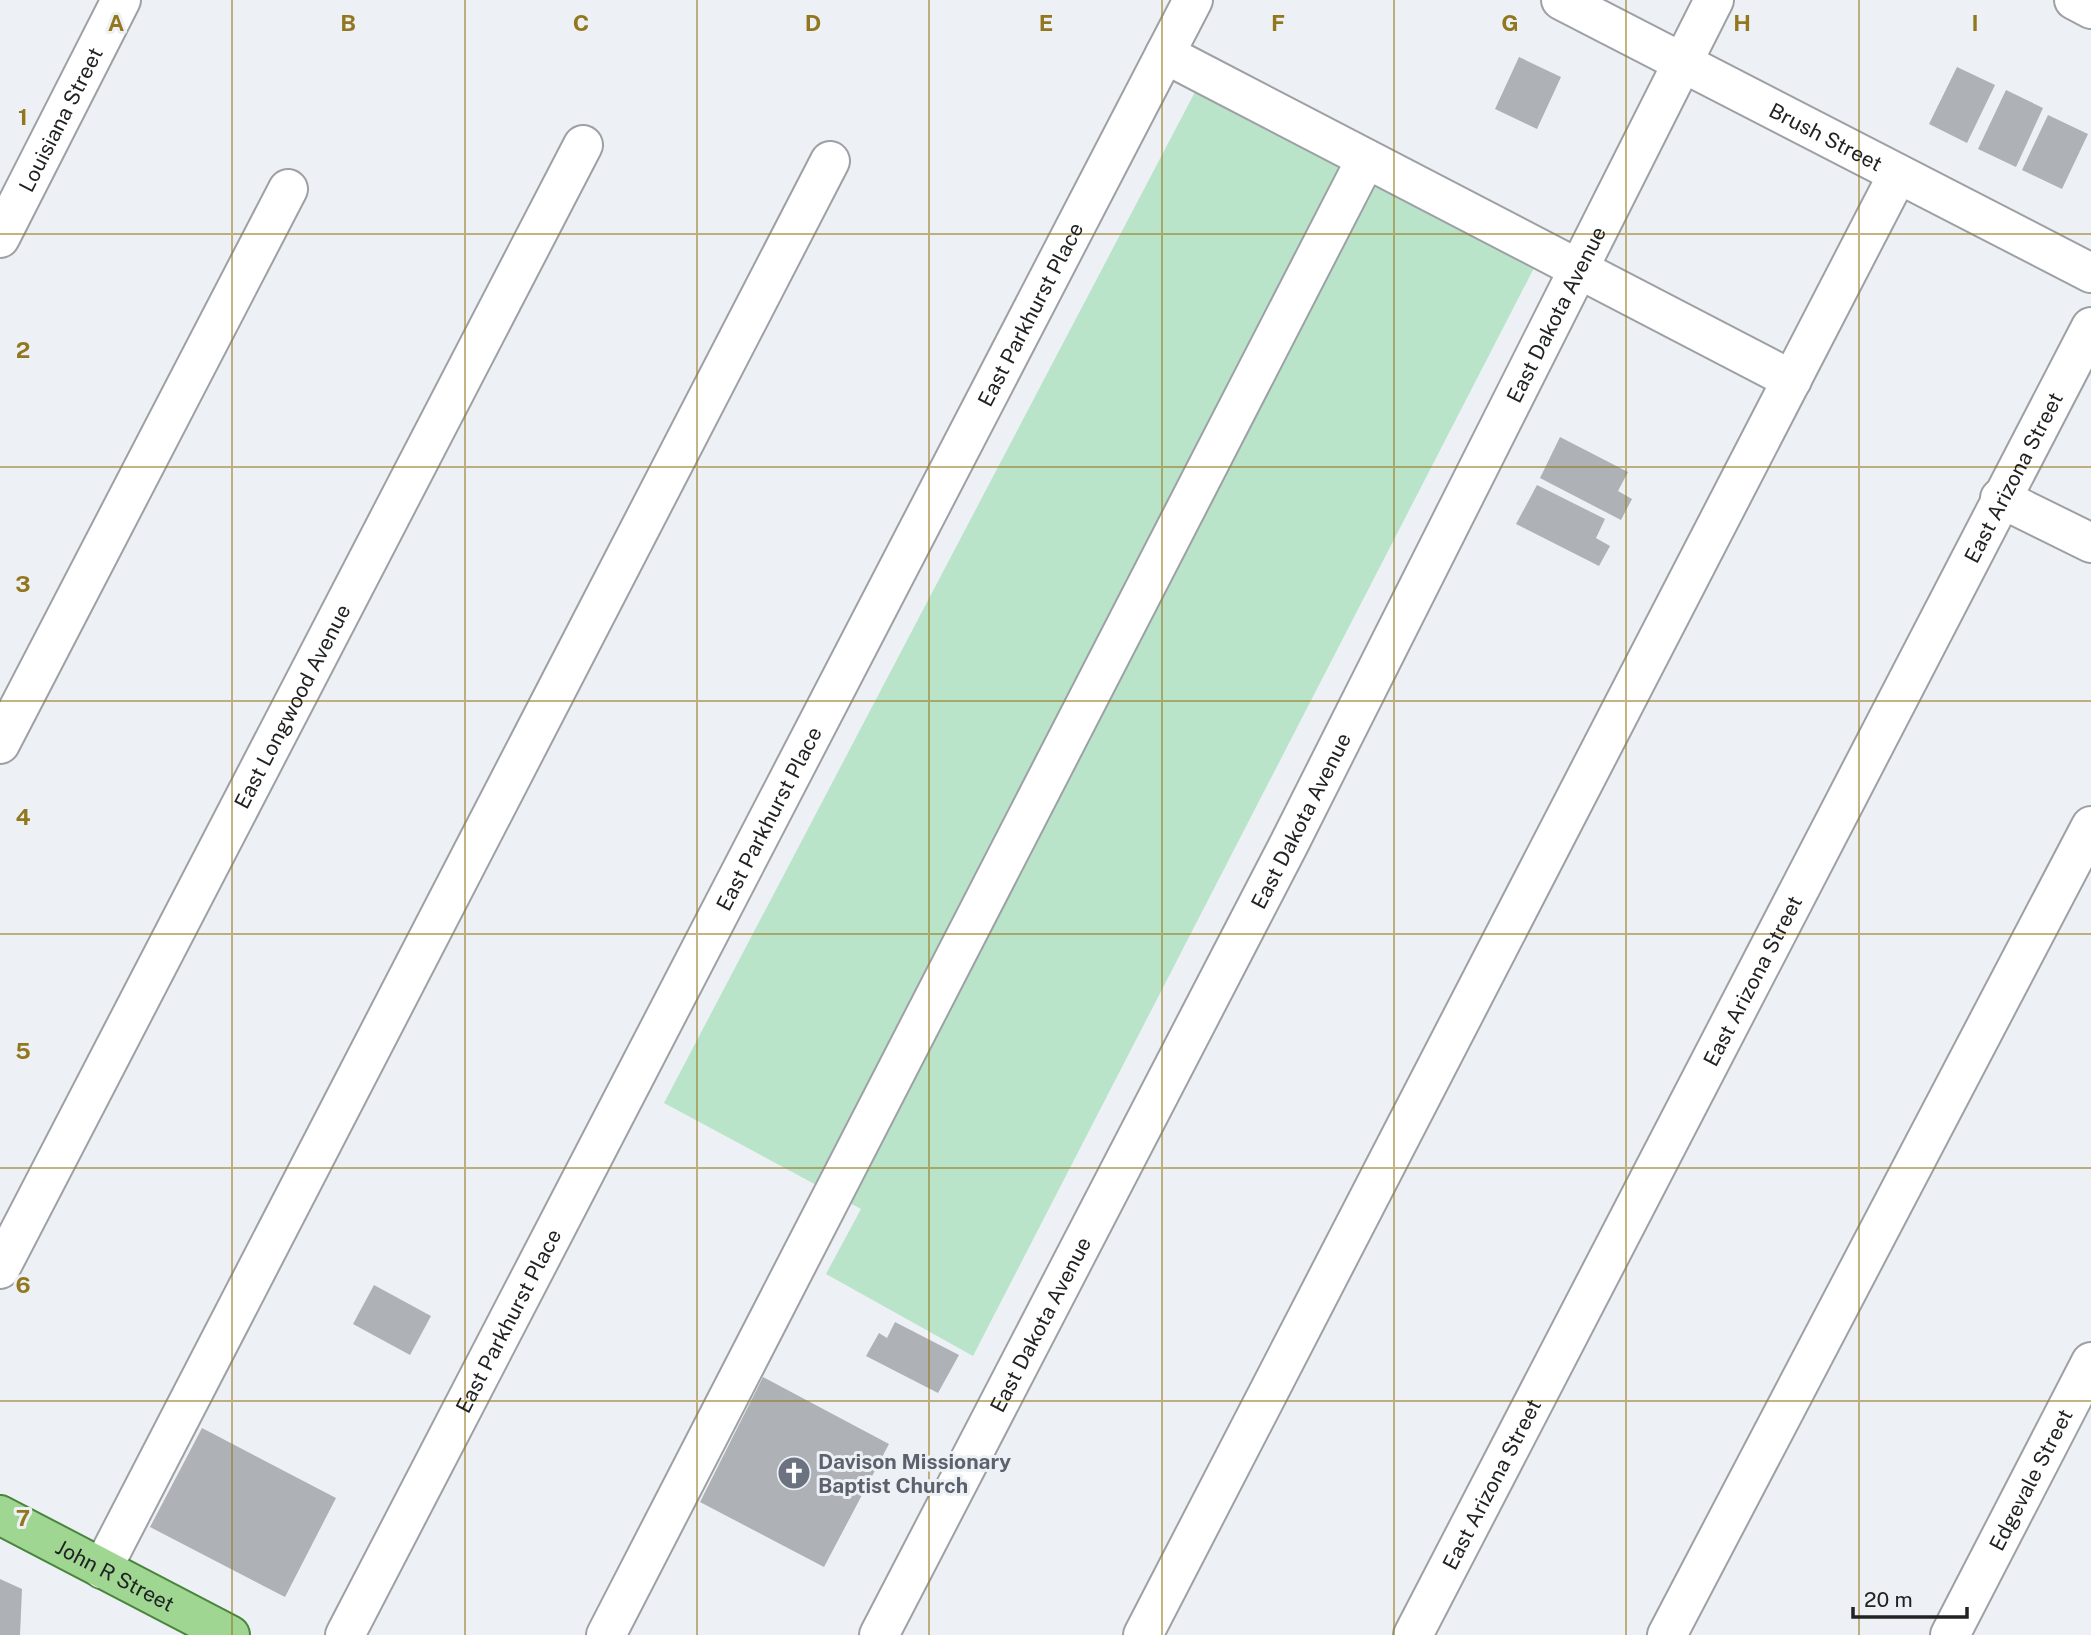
<svg xmlns="http://www.w3.org/2000/svg" width="2091" height="1635" font-family="'Public Sans',sans-serif">
<style>
.green{fill:#b9e4ca}
.building{fill:#aeb1b5}
.lines{fill:none;stroke-linecap:round;stroke-linejoin:round}
.minor-casing{stroke:#9da0a4;stroke-width:42}
.major-casing{stroke:#49853c;stroke-width:42}
.minor{stroke:#fff;stroke-width:38}
.major{stroke:#9fd692;stroke-width:38}
.grid{fill:none;stroke:#93771e;stroke-width:2;stroke-opacity:0.55}
.labels{text-anchor:middle;dominant-baseline:central;stroke-width:6;stroke-linejoin:round;paint-order:stroke}
.street-label{font-size:21px;fill:#202223;stroke:#edf1f5}
.worship-label{font-size:21px;font-weight:bold;fill:#5b616d;stroke:#edf1f5;text-anchor:start}
.grid-label{font-size:23px;text-anchor:middle;font-weight:bold;fill:#93771e;stroke:#edf1f5;stroke-width:6;stroke-linejoin:round;paint-order:stroke}
</style>
<rect width="100%" height="100%" fill="#edf1f5"/>
<path class="green" d="M 1195,92 L 1534,268 L 973,1356 L 826,1274 L 861,1209 L 664,1103 Z"/>
<path class="building" d="M 1519,57 L 1561,77 L 1537,129 L 1495,109 Z
M 1957,67 L 1995,85 L 1967,143 L 1929,124 Z
M 2006,90 L 2043,108 L 2016,167 L 1978,149 Z
M 2048,115 L 2088,134 L 2062,189 L 2022,170 Z
M 1560,437 L 1628,472 L 1618,491 L 1632,499 L 1621,520 L 1540,478 Z
M 1537,485 L 1605,519 L 1596,538 L 1610,546 L 1599,566 L 1516,524 Z
M 374,1285 L 431,1316 L 410,1355 L 353,1324 Z
M 895,1322 L 959,1355 L 938,1393 L 866,1356 L 879,1333 L 887,1338 Z
M 763,1377 L 889,1444 L 824,1567 L 700,1502 Z
M 202,1428 L 336,1498 L 285,1597 L 150,1527 Z
M 0,1579 L 22,1589 L 20,1635 L 0,1635 Z"/>
<g class="lines">
<defs>
<g id="minor">
<path id="s1" d="M 1561,0 L 2091,273"/>
<path d="M 2074,0 L 2091,9"/>
<path d="M 1165,54 L 1792,380"/>
<path id="s2" d="M 0,238 L 121,0"/>
<path d="M 2000,498 L 2091,543"/>
<path d="M 0,744 L 288,189"/>
<path id="s3" d="M 0,1269 L 583,145"/>
<path d="M 102,1569 L 830,161"/>
<path id="s4" d="M 345,1635 L 1193,0"/>
<path d="M 606,1635 L 1366,159"/>
<path id="s5" d="M 879,1635 L 1289,844 L 1714,0"/>
<path d="M 1143,1635 L 1898,174"/>
<path id="s6" d="M 1413,1635 L 2091,327"/>
<path d="M 1667,1635 L 2091,826"/>
<path id="s7" d="M 1950,1635 L 2091,1362"/>
</g>
<g id="major">
<path id="s8" d="M 0,1515 L 230,1635"/>
</g>
</defs>
<use href="#minor" class="minor-casing"/>
<use href="#major" class="major-casing"/>
<use href="#minor" class="minor"/>
<use href="#major" class="major"/>
</g>
<path class="grid" d="M 232,0 L 232,1635M 465,0 L 465,1635M 697,0 L 697,1635M 929,0 L 929,1635M 1162,0 L 1162,1635M 1394,0 L 1394,1635M 1626,0 L 1626,1635M 1859,0 L 1859,1635M 0,234 L 2091,234M 0,467 L 2091,467M 0,701 L 2091,701M 0,934 L 2091,934M 0,1168 L 2091,1168M 0,1401 L 2091,1401"/>
<defs>
<symbol id="church-disc" viewBox="-11 -11 22 22"><circle r="9.5" fill="#6b7280" stroke="#edf1f5"/><path d="M-1.2-6h2.4v3.5h3.3v2.4h-3.3V6h-2.4V-.1h-3.3v-2.4h3.3Z" fill="#fff"/></symbol>
</defs>
<g fill-rule="evenodd">
<use href="#church-disc" x="775" y="1454" width="38" height="38"/>
</g>
<g class="labels">
<g class="street-label">
<text stroke="none"><textPath href="#s2" startOffset="133">Louisiana Street</textPath></text>
<text stroke="none"><textPath href="#s1" startOffset="298">Brush Street</textPath></text>
<text stroke="none"><textPath href="#s4" startOffset="1488">East Parkhurst Place</textPath></text>
<text stroke="none"><textPath href="#s5" startOffset="1484">East Dakota Avenue</textPath></text>
<text stroke="none"><textPath href="#s6" startOffset="1304">East Arizona Street</textPath></text>
<text stroke="none"><textPath href="#s3" startOffset="634">East Longwood Avenue</textPath></text>
<text stroke="none"><textPath href="#s4" startOffset="920">East Parkhurst Place</textPath></text>
<text stroke="none"><textPath href="#s5" startOffset="917">East Dakota Avenue</textPath></text>
<text stroke="none"><textPath href="#s6" startOffset="737">East Arizona Street</textPath></text>
<text stroke="none"><textPath href="#s4" startOffset="354">East Parkhurst Place</textPath></text>
<text stroke="none"><textPath href="#s5" startOffset="350">East Dakota Avenue</textPath></text>
<text stroke="none"><textPath href="#s7" startOffset="175">Edgevale Street</textPath></text>
<text stroke="none"><textPath href="#s6" startOffset="170">East Arizona Street</textPath></text>
<text stroke="none"><textPath href="#s8" startOffset="130">John R Street</textPath></text>
</g>
<g class="worship-label">
<text x="818" y="1461">Davison Missionary<tspan x="818" dy="24">Baptist Church</tspan></text>
</g>
</g>
<g class="grid-label">
<text x="116" y="31">A</text>
<text x="348" y="31">B</text>
<text x="581" y="31">C</text>
<text x="813" y="31">D</text>
<text x="1046" y="31">E</text>
<text x="1278" y="31">F</text>
<text x="1510" y="31">G</text>
<text x="1742" y="31">H</text>
<text x="1975" y="31">I</text>
<text x="23" y="125">1</text>
<text x="23" y="358">2</text>
<text x="23" y="592">3</text>
<text x="23" y="825">4</text>
<text x="23" y="1059">5</text>
<text x="23" y="1293">6</text>
<text x="23" y="1526">7</text>
</g>
<path d="M1853 1607v10h114v-10" fill="none" stroke="#202223" stroke-width="3.5"/>
<text x="1864" y="1607" font-size="21" fill="#202223" stroke="#edf1f5" stroke-width="5" paint-order="stroke">20 m</text>
</svg>
